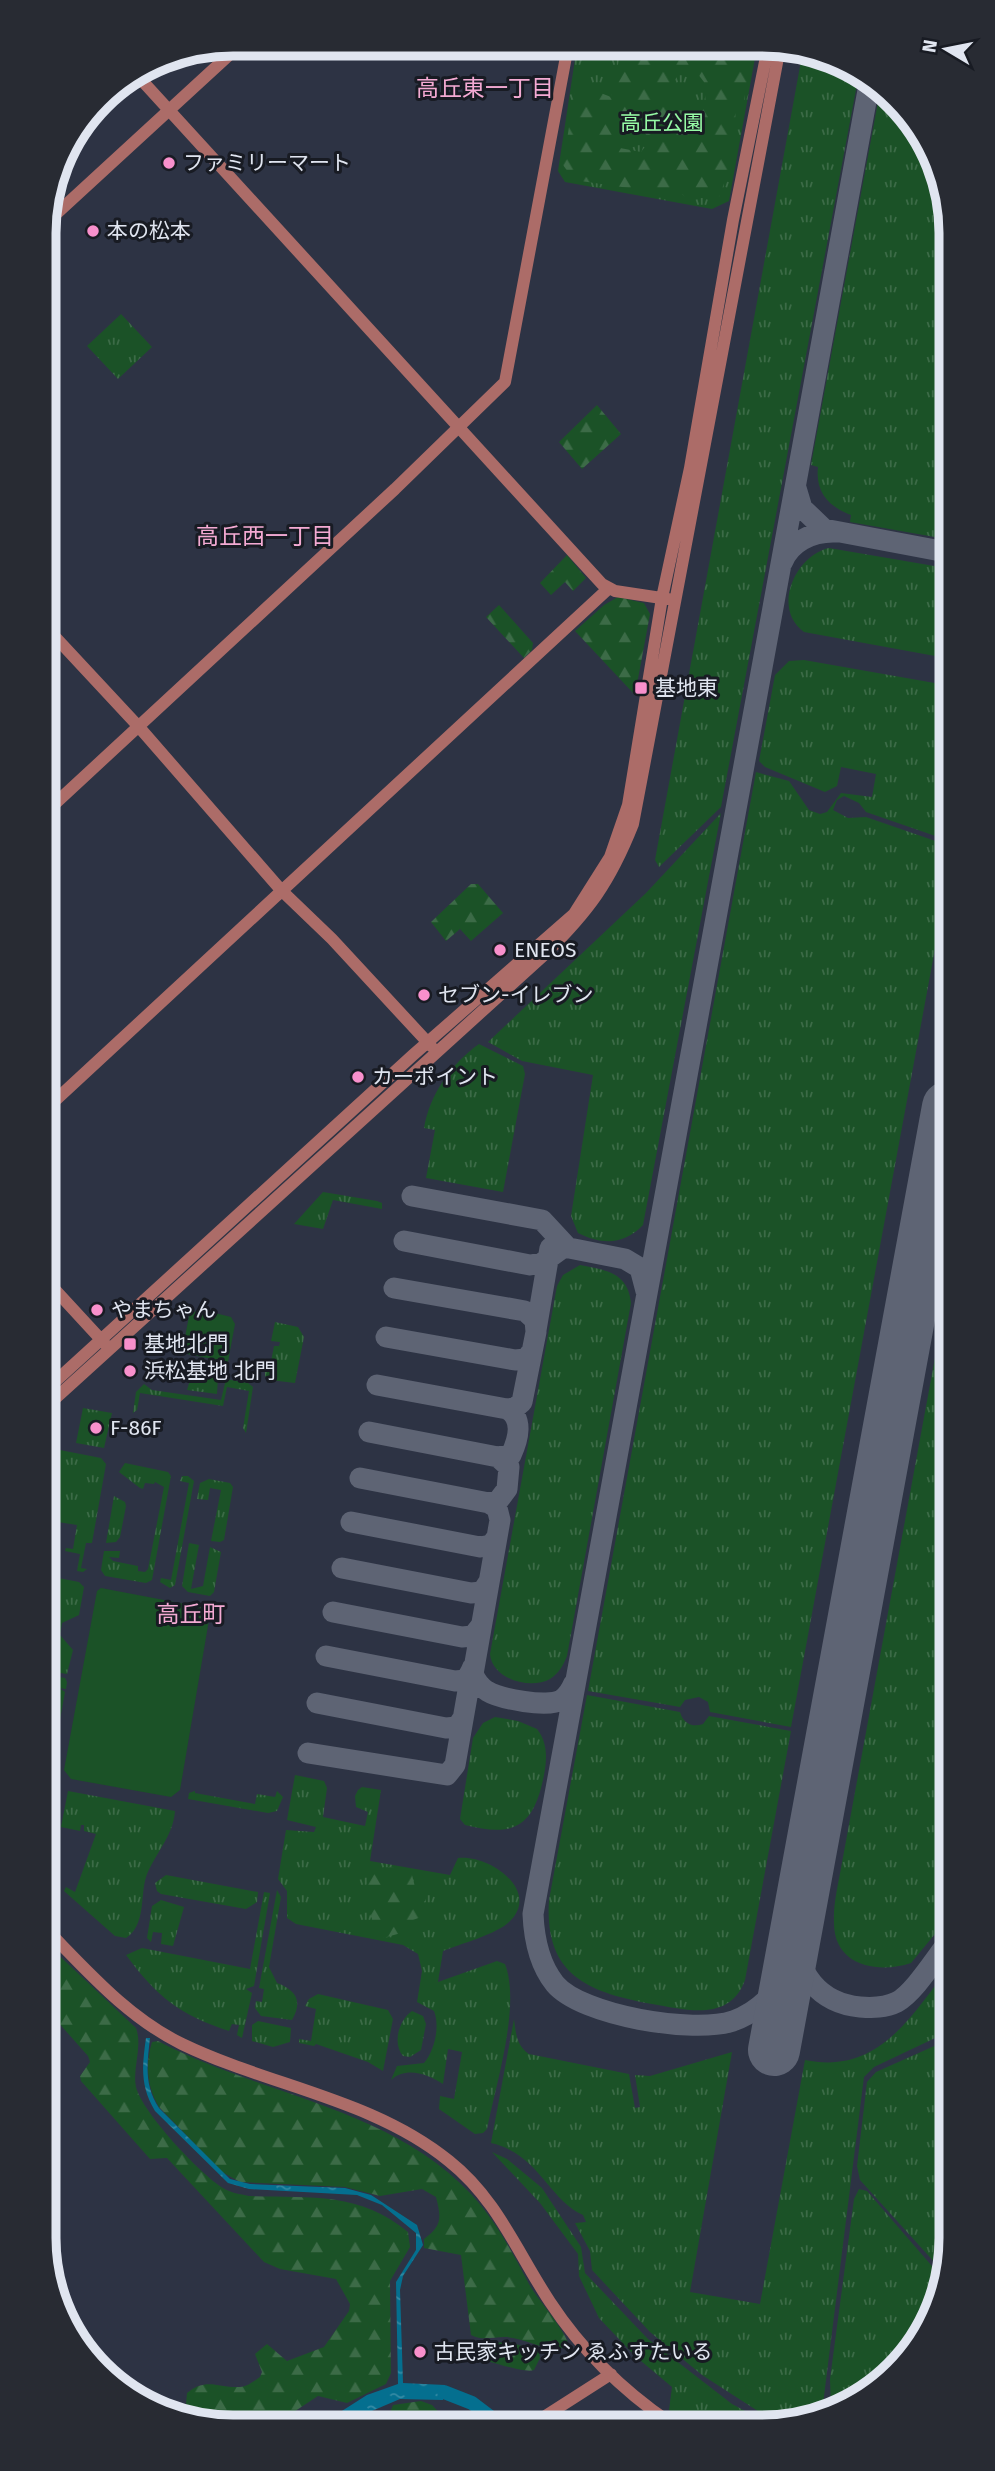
<svg xmlns="http://www.w3.org/2000/svg" width="995" height="2471" font-family="'Fira Sans','Noto Sans JP',sans-serif">
<style>
.grass{fill:url(#grass-tufts)}
.forest{fill:url(#forest-firs);fill-rule:evenodd}
.pitch{fill:#1b5227}
.water{fill:url(#water-ripples)}
.lines{fill:none;stroke-linecap:round;stroke-linejoin:round}
.river{stroke:#046f8f;stroke-width:14}
.taxiway{stroke:#5e6474;stroke-width:21}
.runway{stroke:#5e6474;stroke-width:52}
.secondary{stroke:#ac6c68;stroke-width:12}
.poi-dot{fill:#f890cc;stroke:#181b23;stroke-width:2.5}
.labels{text-anchor:middle;dominant-baseline:central;stroke-width:6;stroke-linejoin:round;paint-order:stroke}
.park-label{font-size:21px;fill:#97fba6;stroke:#181b23}
.poi-label{font-size:21px;fill:#e0e5f0;stroke:#181b23;text-anchor:start}
.neighbourhood-label{font-size:23px;fill:#f4aad3;stroke:#181b23}
.rim{fill:none;stroke:#e0e5f0;stroke-width:9}
</style>
<defs>
<pattern id="grass-tufts" width="24" height="20" patternUnits="userSpaceOnUse" patternTransform="scale(1.75)"><rect width="24" height="20" fill="#1b5227"/><path d="M3 7l-1-3M5 7V3M7 7l1-3M15 17l-1-3M17 17v-4M19 17l1-3" fill="none" stroke="#3c6b47"/></pattern>
<pattern id="forest-firs" width="22" height="20" patternUnits="userSpaceOnUse" patternTransform="scale(1.75)"><rect width="22" height="20" fill="#1b5227"/><path d="M5 1l3.5 6h-7zM16 11l3.5 6h-7z" fill="#3c6b47"/></pattern>
<pattern id="water-ripples" width="26" height="14" patternUnits="userSpaceOnUse" patternTransform="scale(1.75)"><rect width="26" height="14" fill="#046f8f"/><path d="M2 4q2-2 4 0t4 0M15 11q2-2 4 0t4 0" fill="none" stroke="#348aa4"/></pattern>
</defs>
<rect width="100%" height="100%" fill="#2d3344"/>
<path class="grass" d="M 577,46 L 757,47 L 729,201 L 712,209 L 565,182 L 558,171 Z
M 803,50 L 858,79 L 721,807 L 659,867 L 655,860 Z
M 880,91 L 896,99 L 945,184 L 946,539 L 850,522 L 851,515 C 829,507 815,492 818,467 L 811,465 Z
M 121,314 L 152,347 L 118,379 L 87,346 Z
M 829,548 L 946,568 L 946,658 L 804,632 C 771,608 796,555 829,548 Z
M 804,660 L 946,685 L 947,840 L 866,812 L 859,803 L 844,796 L 837,800 L 833,810 L 848,818 L 866,817 L 947,845 L 947,884 L 791,1727 L 710,1712 L 708,1702 L 699,1697 L 685,1700 L 680,1707 L 588,1691 L 756,772 L 789,781 L 809,810 L 820,814 L 827,812 L 841,793 L 872,797 L 876,774 L 841,767 L 837,786 L 825,792 L 765,767 L 759,761 L 775,675 L 789,661 Z
M 721,813 L 643,1225 C 624,1245 602,1245 578,1233 L 571,1216 L 593,1075 L 522,1061 L 488,1042 L 646,893 Z
M 479,1044 L 523,1066 L 525,1074 L 503,1192 L 426,1178 L 435,1130 L 424,1128 C 430,1094 451,1064 479,1044 Z
M 323,1192 L 377,1201 L 382,1203 L 382,1209 L 333,1200 L 323,1229 L 294,1224 Z
M 580,1265 C 605,1270 628,1272 631,1303 L 567,1656 C 563,1666 559,1673 550,1679 C 530,1690 492,1679 490,1654 L 557,1286 L 563,1275 Z
M 948,1287 L 950,1916 L 911,1963 C 878,1974 834,1966 834,1923 C 833,1905 838,1885 841,1868 Z
M 275,1322 L 298,1327 L 304,1337 L 295,1383 L 270,1380 L 265,1376 L 265,1371 L 269,1372 L 274,1346 L 279,1346 L 280,1342 L 271,1341 Z
M 192,1373 L 218,1377 L 217,1394 L 187,1390 Z
M 226,1379 L 248,1383 L 253,1387 L 246,1433 L 243,1428 L 249,1391 L 227,1387 L 223,1406 L 140,1393 L 137,1410 L 133,1413 L 136,1392 L 144,1384 L 152,1390 L 221,1400 Z
M 83,1408 L 112,1413 L 104,1448 L 76,1443 Z
M 60,1450 L 101,1458 L 106,1464 L 92,1543 L 86,1543 L 81,1568 L 87,1569 L 83,1572 L 77,1571 L 80,1554 L 65,1551 L 66,1548 L 73,1549 L 77,1525 L 58,1522 L 54,1545 L 57,1546 L 57,1550 L 52,1549 L 48,1565 L 48,1487 L 54,1454 Z
M 125,1463 L 168,1472 L 171,1476 L 152,1580 L 146,1583 L 105,1576 L 101,1570 L 104,1551 L 120,1551 L 119,1558 L 109,1557 L 113,1561 L 138,1566 L 138,1571 L 145,1572 L 148,1569 L 164,1487 L 155,1482 L 154,1484 L 145,1483 L 143,1489 L 140,1488 L 119,1472 Z
M 182,1476 L 188,1476 L 194,1481 L 175,1585 L 170,1588 L 160,1582 L 161,1578 L 171,1580 L 189,1483 L 180,1481 Z
M 209,1479 L 230,1483 L 233,1487 L 224,1540 L 220,1542 L 211,1541 L 221,1490 L 210,1488 L 208,1500 L 197,1499 L 200,1483 Z
M 114,1496 L 125,1502 L 126,1506 L 120,1537 L 116,1542 L 106,1543 Z
M 189,1543 L 199,1545 L 191,1589 L 203,1586 L 210,1547 L 221,1552 L 214,1592 L 210,1596 L 188,1592 L 182,1586 Z
M 48,1576 L 79,1582 L 84,1587 L 79,1615 L 62,1623 L 60,1635 L 73,1650 L 67,1674 L 48,1671 Z
M 48,1675 L 65,1678 L 67,1682 L 66,1689 L 59,1688 L 65,1692 L 57,1736 L 54,1737 L 49,1734 L 48,1727 Z
M 587,1695 L 680,1712 C 683,1723 692,1728 703,1724 L 709,1716 L 791,1731 L 745,1980 C 730,2022 687,2010 652,2004 C 589,1992 544,1976 549,1900 Z
M 495,1717 L 518,1721 L 537,1729 C 548,1743 547,1759 544,1775 C 534,1826 515,1838 465,1825 L 460,1819 L 473,1738 L 483,1723 Z
M 295,1775 L 324,1781 L 327,1788 L 323,1817 L 365,1826 L 368,1812 L 356,1807 L 355,1796 L 358,1790 L 362,1787 L 381,1790 L 370,1861 L 450,1875 L 458,1858 C 489,1854 542,1891 509,1922 C 497,1934 460,1944 443,1951 L 438,1982 L 497,1961 L 505,1964 C 521,2005 496,2084 487,2129 L 483,2133 L 475,2134 L 439,2109 L 440,2096 L 454,2099 L 462,2052 L 448,2049 L 443,2084 C 428,2074 406,2066 391,2080 L 397,2066 L 424,2063 C 435,2050 440,2026 434,2011 L 417,2002 L 422,1971 L 418,1954 L 403,1945 L 296,1924 L 287,1918 L 287,1891 L 278,1879 L 286,1830 L 314,1832 L 316,1827 L 287,1820 Z
M 68,1791 L 175,1811 C 173,1837 155,1853 146,1877 C 140,1897 146,1925 126,1938 L 115,1936 L 64,1891 L 66,1887 L 75,1892 L 96,1834 L 84,1831 L 84,1825 L 81,1825 L 80,1831 L 61,1827 Z
M 195,1791 L 195,1793 L 255,1804 L 257,1794 L 275,1797 L 277,1791 L 283,1797 L 277,1811 L 268,1813 L 188,1799 L 189,1793 Z
M 166,1875 L 258,1892 L 257,1902 L 246,1909 L 161,1894 L 157,1891 L 155,1883 Z
M 277,1890 L 281,1897 L 269,1967 L 277,1983 C 296,1990 303,2001 292,2020 L 261,2016 L 255,2008 L 256,2001 L 262,2002 L 264,1989 L 259,1988 Z
M 264,1892 L 270,1893 L 254,1986 L 246,1989 L 252,1993 L 242,2038 L 237,2035 L 239,2025 L 232,2024 L 229,2031 C 180,2015 157,1997 126,1955 L 142,1948 L 250,1969 Z
M 161,1900 L 184,1907 L 173,1946 L 161,1944 L 162,1933 L 153,1932 L 151,1942 L 147,1938 L 152,1906 Z
M 950,1966 L 950,2031 L 874,2067 L 864,2077 L 822,2412 C 812,2426 782,2424 767,2417 L 702,2375 L 650,2332 L 592,2270 L 590,2251 L 575,2223 L 586,2222 L 583,2215 C 548,2199 539,2154 491,2143 L 514,2019 C 516,2033 516,2045 529,2054 L 629,2074 L 635,2108 L 640,2107 L 635,2075 L 650,2076 L 732,2052 L 690,2292 L 760,2304 L 805,2060 C 879,2075 911,2016 950,1966 Z
M 318,1994 L 388,2010 L 393,2019 L 383,2071 L 368,2062 L 316,2044 L 314,2046 L 299,2043 L 299,2039 L 311,2041 L 316,2009 L 305,2006 L 309,1999 Z
M 412,2011 L 423,2016 L 426,2024 L 421,2050 L 410,2057 L 403,2056 C 392,2043 399,2020 412,2011 Z
M 258,2021 L 291,2028 L 290,2042 L 273,2047 L 252,2041 L 252,2025 Z
M 950,2039 L 951,2250 L 945,2274 L 860,2180 L 857,2166 L 867,2082 L 876,2072 Z
M 492,2152 L 507,2159 L 542,2188 L 581,2247 L 585,2273 L 648,2339 L 732,2404 L 764,2421 L 686,2421 L 669,2410 L 672,2387 L 635,2356 L 599,2318 L 579,2276 L 578,2254 L 540,2203 Z
M 859,2189 L 867,2191 L 944,2280 L 937,2310 L 905,2363 L 831,2409 L 830,2379 L 854,2199 Z"/>
<path class="forest" d="M 622,46 L 754,47 L 744,100 L 737,103 L 729,170 L 719,197 L 687,199 L 677,189 L 670,194 L 574,180 L 563,165 L 575,89 L 593,90 L 611,97 ZM 694,69 L 704,82 L 706,106 L 699,115 L 676,113 L 670,87 L 679,74 ZM 633,128 L 644,132 L 650,140 L 641,152 L 620,148 L 622,133 Z
M 597,405 L 621,434 L 582,469 L 559,442 Z
M 567,555 L 586,578 L 573,591 L 565,582 L 551,595 L 540,583 Z
M 618,597 L 644,603 L 650,614 L 635,695 L 575,631 L 604,605 Z
M 499,605 L 533,643 L 532,650 L 524,658 L 486,617 Z
M 471,884 L 478,884 L 503,913 L 471,941 L 460,929 L 446,941 L 431,922 Z
M 389,1867 L 411,1871 L 415,1887 L 426,1894 L 425,1901 L 421,1903 L 421,1917 L 413,1920 L 405,1932 L 379,1939 L 368,1933 L 372,1919 L 367,1906 L 370,1898 L 364,1893 L 370,1874 Z
M 49,1946 L 136,2028 C 143,2047 132,2068 136,2087 C 142,2112 200,2174 223,2188 C 231,2193 240,2194 249,2196 C 308,2198 360,2191 408,2232 L 410,2247 L 390,2281 L 391,2373 L 386,2384 L 347,2403 L 318,2396 L 277,2423 L 196,2424 L 185,2416 L 187,2393 C 206,2377 218,2388 240,2387 C 247,2387 254,2381 260,2377 L 262,2372 L 255,2354 L 267,2344 L 287,2361 L 324,2347 L 349,2311 L 350,2304 L 336,2279 L 280,2269 L 264,2262 L 167,2158 L 150,2159 L 81,2081 L 80,2076 L 90,2062 L 88,2056 L 49,2012 Z
M 158,2041 C 260,2095 390,2107 471,2194 C 496,2221 512,2252 529,2284 C 538,2300 566,2331 569,2346 C 548,2355 526,2337 504,2337 C 493,2337 481,2341 471,2335 L 461,2255 L 424,2248 L 424,2239 C 441,2226 442,2220 436,2197 L 422,2189 L 380,2196 L 345,2187 L 240,2182 L 222,2172 L 159,2107 C 147,2087 145,2065 152,2042 Z
M 509,2342 L 539,2351 L 540,2358 L 534,2370 C 524,2374 485,2359 470,2357 L 466,2350 L 471,2344 Z
M 421,2401 L 432,2405 L 449,2423 L 386,2423 L 393,2405 Z"/>
<path class="pitch" d="M 199,1309 L 231,1317 L 235,1324 L 228,1362 L 182,1353 L 189,1316 Z
M 101,1588 L 206,1608 L 210,1614 L 180,1790 L 171,1797 L 71,1779 L 64,1770 L 97,1591 Z"/>
<path class="water" d="M 146,2038 L 150,2038 C 147,2065 144,2085 159,2108 L 230,2179 L 250,2184 L 345,2188 L 371,2195 L 417,2225 L 423,2245 L 403,2276 L 400,2290 L 403,2383 L 445,2385 L 443,2400 L 400,2399 L 360,2416 L 359,2413 L 342,2423 L 323,2423 L 367,2395 L 398,2384 L 396,2282 L 416,2250 L 416,2233 L 382,2205 L 357,2195 L 249,2189 L 228,2183 L 155,2111 C 140,2086 142,2066 146,2038 Z"/>
<g class="lines">
<path class="river" d="M 444,2392 L 472,2403 L 497,2422"/>
<path class="taxiway" d="M 796,488 L 802,508 L 824,529 L 946,552
M 782,563 C 790,542 812,532 833,532
M 412,1196 L 542,1220 L 568,1248
M 404,1241 L 530,1265 L 542,1263 L 564,1247 L 625,1259 L 640,1268 L 646,1291
M 394,1288 L 525,1311 L 535,1320 L 536,1332 L 522,1402 L 515,1408 L 507,1409 C 524,1418 518,1440 511,1455 L 498,1457 L 509,1467 L 507,1489 L 498,1501 L 489,1503 L 497,1508 L 500,1520 L 473,1674 C 476,1681 480,1687 487,1691 C 500,1699 548,1708 561,1700 C 568,1696 571,1690 574,1683
M 536,1330 L 550,1248
M 386,1337 L 515,1360 L 526,1359 L 532,1351
M 377,1385 L 507,1409
M 369,1432 L 498,1457
M 360,1478 L 489,1503
M 351,1522 L 480,1547 L 491,1545 L 497,1537
M 342,1568 L 471,1593 L 482,1592 L 488,1583
M 333,1612 L 462,1637 L 473,1636 L 480,1627
M 326,1656 L 455,1681 L 466,1680 L 471,1671
M 317,1703 L 446,1728 L 457,1727 L 463,1718
M 308,1753 L 447,1775 L 455,1765 L 472,1668
M 796,1933 C 796,1973 819,2003 860,2007 C 873,2008 885,2008 897,2002 C 915,1992 936,1957 950,1940
M 789,1968 C 776,1993 760,2011 733,2021 C 694,2034 582,2016 555,1984 C 539,1964 534,1938 533,1914 L 869,85"/>
<path class="runway" d="M 774,2050 L 948,1107"/>
<path class="secondary" d="M 136,74 L 602,584 L 615,591 L 668,599
M 44,225 L 241,44
M 45,626 L 139,727 L 281,890 L 332,939 L 431,1046
M 46,812 L 395,489 L 505,382 L 568,46
M 47,1108 L 608,589
M 47,1281 L 106,1345
M 48,1388 L 413,1055 L 574,914 L 610,857 L 628,805 L 662,598 L 690,468 L 733,220 L 768,47
M 48,1405 L 544,955 C 589,911 610,882 633,824 L 780,47
M 49,1932 C 90,1974 129,2018 182,2044 C 269,2086 373,2099 449,2161 C 497,2199 517,2252 550,2302 C 581,2349 622,2390 669,2422
M 536,2422 L 611,2374"/>
</g>
<g class="poi-dot">
<circle cx="169" cy="163" r="7"/>
<circle cx="93" cy="231" r="7"/>
<rect x="634" y="681" width="14" height="14" rx="3.5"/>
<circle cx="500" cy="950" r="7"/>
<circle cx="424" cy="995" r="7"/>
<circle cx="358" cy="1077" r="7"/>
<circle cx="97" cy="1310" r="7"/>
<rect x="123" y="1337" width="14" height="14" rx="3.5"/>
<circle cx="130" cy="1371" r="7"/>
<circle cx="96" cy="1428" r="7"/>
<circle cx="420" cy="2352" r="7"/>
</g>
<g class="labels">
<g class="park-label">
<text x="662" y="123">高丘公園</text>
</g>
<g class="poi-label">
<text x="183" y="163">ファミリーマート</text>
<text x="107" y="231">本の松本</text>
<text x="655" y="688">基地東</text>
<text x="514" y="950">ENEOS</text>
<text x="438" y="995">セブン-イレブン</text>
<text x="372" y="1077">カーポイント</text>
<text x="111" y="1310">やまちゃん</text>
<text x="144" y="1344">基地北門</text>
<text x="144" y="1371">浜松基地 北門</text>
<text x="110" y="1428">F-86F</text>
<text x="434" y="2352">古民家キッチン ゑふすたいる</text>
</g>
<g class="neighbourhood-label">
<text x="485" y="88">高丘東一丁目</text>
<text x="265" y="536">高丘西一丁目</text>
<text x="191" y="1614">高丘町</text>
</g>
</g>
<path d="M0 0H995V2471H0ZM233 56H762A177 177 0 0 1 939 233V2238A177 177 0 0 1 762 2415H233A177 177 0 0 1 56 2238V233A177 177 0 0 1 233 56Z" fill="#282b33" fill-rule="evenodd"/>
<path class="rim" d="M233 56H762A177 177 0 0 1 939 233V2238A177 177 0 0 1 762 2415H233A177 177 0 0 1 56 2238V233A177 177 0 0 1 233 56Z"/>
<g transform="translate(946 49) rotate(280)" stroke="#181b23" stroke-width="5" paint-order="stroke">
<path d="M0-5L12 26L0 18L-12 26Z" fill="#e0e5f0"/>
<text y="-10" font-size="19" font-weight="bold" text-anchor="middle" fill="#e0e5f0">N</text>
</g>
</svg>
